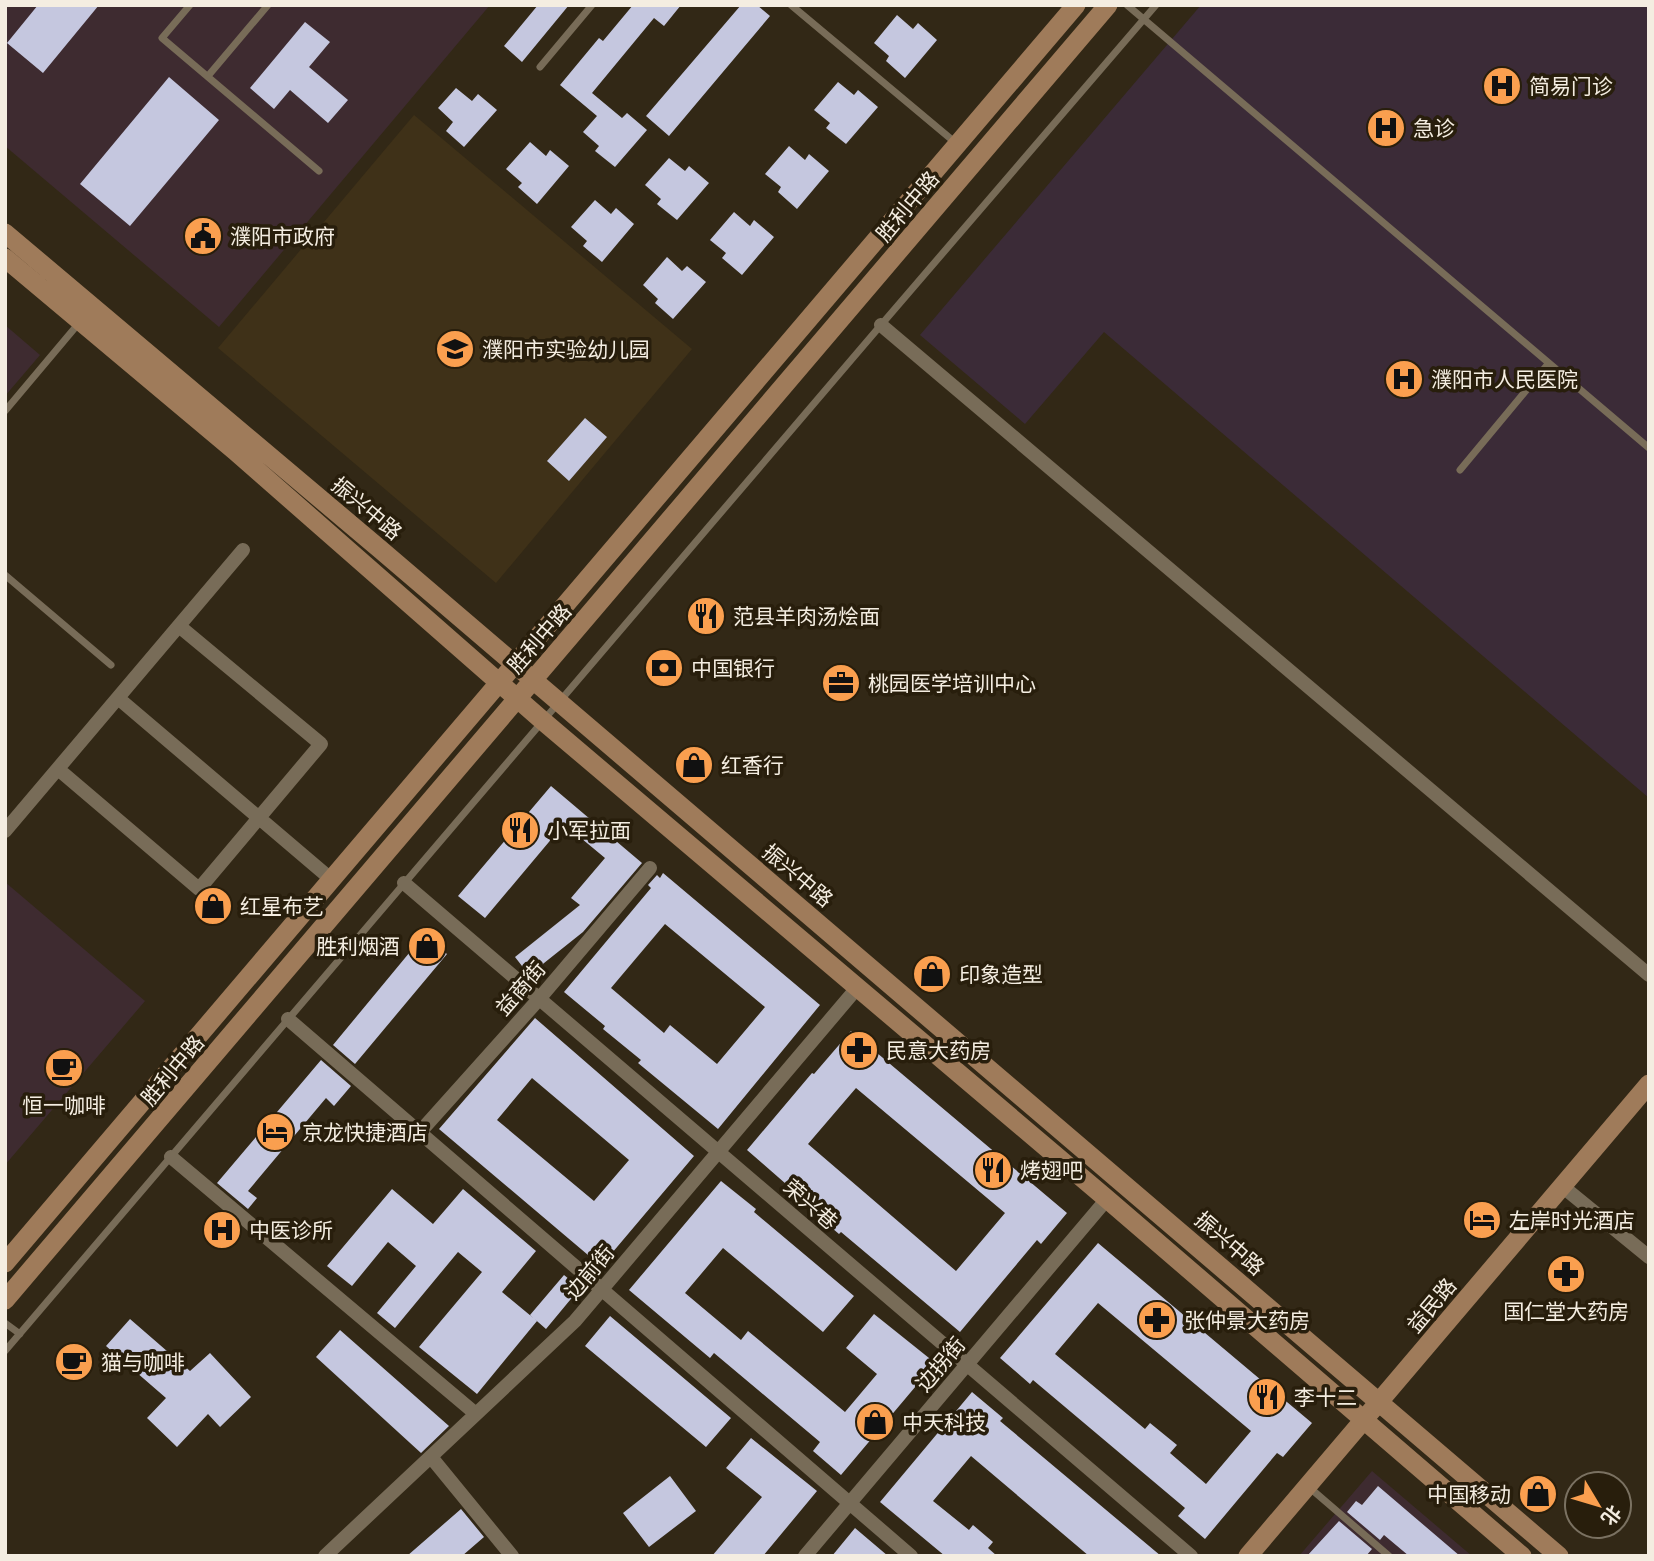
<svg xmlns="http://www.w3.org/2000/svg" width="1654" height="1561" font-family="Ubuntu,'Noto Sans SC',sans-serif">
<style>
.commercial{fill:#3e2b30}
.built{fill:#3f3118}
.medical{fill:#3b2b37}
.building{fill:#c5c7df;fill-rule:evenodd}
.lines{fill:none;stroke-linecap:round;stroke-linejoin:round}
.lane{stroke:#786c58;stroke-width:7}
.street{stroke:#786c58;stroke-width:14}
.secondary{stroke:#9f7b5a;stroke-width:19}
.labels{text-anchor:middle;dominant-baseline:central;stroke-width:7;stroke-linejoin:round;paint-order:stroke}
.poi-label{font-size:21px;fill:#f4ede1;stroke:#281e0c;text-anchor:start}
.street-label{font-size:21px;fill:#f4ede1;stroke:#281e0c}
</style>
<rect width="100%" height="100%" fill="#322816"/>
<path class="commercial" d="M 5,5 L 490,5 L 219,327 L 5,146 Z
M 5,325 L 40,355 L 5,396 Z
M 5,882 L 145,1001 L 5,1165 Z
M 1372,1471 L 1472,1556 L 1299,1556 Z"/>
<path class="built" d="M 414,115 L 692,349 L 496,583 L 218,348 Z"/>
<path class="medical" d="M 1201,5 L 1649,5 L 1649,798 L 1104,332 L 1025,424 L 920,335 Z"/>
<path class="building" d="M 38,5 L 99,5 L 43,73 L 7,43 Z
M 538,5 L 569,5 L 522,62 L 504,46 Z
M 633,5 L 639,5 L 643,9 L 639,5 L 681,5 L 664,26 L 654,18 L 592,93 L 622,118 L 627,113 L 647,130 L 615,167 L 595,151 L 599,146 L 583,132 L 597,116 L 560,85 L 599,38 L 603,41 Z
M 741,5 L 757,5 L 770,16 L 669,136 L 646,116 Z
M 897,15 L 913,29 L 918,23 L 937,40 L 905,78 L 886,61 L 889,56 L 874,43 Z
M 305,22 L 330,42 L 309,67 L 348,100 L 328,123 L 290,90 L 274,109 L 250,88 Z
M 169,77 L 219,120 L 130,226 L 80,184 Z
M 838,82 L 854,95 L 858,90 L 878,107 L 846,144 L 826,128 L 830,123 L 814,110 Z
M 456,88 L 472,101 L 478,94 L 497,110 L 464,147 L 446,131 L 453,122 L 438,108 Z
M 530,142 L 546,156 L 550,150 L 569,166 L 537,204 L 518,187 L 522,183 L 506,169 Z
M 789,146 L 805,160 L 809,154 L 829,171 L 797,209 L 778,192 L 781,187 L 765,174 Z
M 669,158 L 685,171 L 689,166 L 709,183 L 677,220 L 657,204 L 661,199 L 645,185 Z
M 595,200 L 611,214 L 616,208 L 634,224 L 602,262 L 583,246 L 587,241 L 571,227 Z
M 734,212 L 750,226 L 754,220 L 774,237 L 742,275 L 722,258 L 726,253 L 710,240 Z
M 667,257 L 682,271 L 687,266 L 706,282 L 673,319 L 655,303 L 658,299 L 643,285 Z
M 585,418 L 607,437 L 569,481 L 547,461 Z
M 551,786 L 642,863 L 583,932 L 529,975 L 515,957 L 580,905 L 571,898 L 605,858 L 564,824 L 485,918 L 458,896 Z
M 663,873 L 820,1005 L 718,1129 L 638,1063 L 641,1060 L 603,1029 L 605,1026 L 564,992 L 651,888 L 648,885 L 657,875 L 660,878 ZM 665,924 L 765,1007 L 717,1064 L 670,1025 L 664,1033 L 611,988 Z
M 424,935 L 447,954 L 355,1064 L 333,1045 Z
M 535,1018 L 694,1156 L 601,1266 L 439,1129 ZM 532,1078 L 629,1160 L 594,1201 L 497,1120 Z
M 851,1031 L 1067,1213 L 1041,1244 L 1037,1240 L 960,1332 L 841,1232 L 839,1234 L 792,1194 L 794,1191 L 747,1150 L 812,1073 L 814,1074 ZM 856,1088 L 1005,1213 L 956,1271 L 808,1144 Z
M 321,1060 L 351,1086 L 334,1106 L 326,1098 L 248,1191 L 257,1198 L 248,1209 L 217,1183 Z
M 721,1181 L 756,1209 L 754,1212 L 854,1296 L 823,1332 L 723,1248 L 685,1293 L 741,1340 L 748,1331 L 845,1412 L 877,1374 L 846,1348 L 874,1314 L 939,1366 L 924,1383 L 921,1380 L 841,1475 L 813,1451 L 820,1442 L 714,1353 L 710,1358 L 629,1290 Z
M 392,1189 L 433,1224 L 463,1189 L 536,1251 L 502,1292 L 537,1321 L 477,1394 L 419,1347 L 482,1272 L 458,1252 L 395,1328 L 377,1313 L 416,1266 L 388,1242 L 352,1286 L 327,1266 Z
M 1098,1243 L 1312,1423 L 1283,1457 L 1277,1453 L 1205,1539 L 1178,1516 L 1185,1508 L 1033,1380 L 1030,1384 L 1000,1358 ZM 1098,1303 L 1251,1431 L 1206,1484 L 1170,1453 L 1177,1445 L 1150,1423 L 1145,1429 L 1055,1354 Z
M 564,1275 L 580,1288 L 546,1329 L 530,1315 Z
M 610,1316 L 731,1418 L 706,1447 L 585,1346 Z
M 130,1319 L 190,1371 L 210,1353 L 251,1397 L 220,1427 L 208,1414 L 177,1447 L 147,1418 L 166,1398 L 106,1346 Z
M 340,1330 L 449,1426 L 421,1453 L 316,1357 Z
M 972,1392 L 1003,1418 L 1000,1421 L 1161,1556 L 1089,1556 L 971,1456 L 933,1501 L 969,1530 L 973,1525 L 993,1542 L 988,1548 L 997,1556 L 945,1556 L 880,1502 Z
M 751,1438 L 817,1491 L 763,1556 L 712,1556 L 762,1497 L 726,1468 Z
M 670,1476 L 696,1511 L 649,1547 L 623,1513 Z
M 1378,1486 L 1460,1556 L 1409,1556 L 1384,1535 L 1380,1540 L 1347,1512 L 1356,1501 L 1362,1505 Z
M 461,1509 L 484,1537 L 462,1556 L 407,1556 Z
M 1339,1521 L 1372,1549 L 1366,1556 L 1307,1556 Z
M 855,1528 L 888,1556 L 832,1556 Z"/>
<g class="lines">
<path class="lane" d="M 190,5 L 162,38 L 319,171
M 791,5 L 957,144
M 1127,5 L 1649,448
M 540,67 L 592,5
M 208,76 L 268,5
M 5,411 L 79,323
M 1460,470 L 1548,364
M 5,575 L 111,665
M 5,1323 L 20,1334
M 5,1351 L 881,325 L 1156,5
M 1310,1488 L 1389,1556"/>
<path class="street" d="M 881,325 L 1649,975
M 118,698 L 332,880
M 58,769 L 199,889 L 321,744 L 179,626
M 5,831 L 243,550
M 404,883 L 1191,1556
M 288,1019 L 911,1556
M 420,1132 L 539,999 L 650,868
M 171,1157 L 476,1414
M 1562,1186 L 1649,1257
M 431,1457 L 512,1556
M 325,1556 L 575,1321 L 857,988
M 805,1556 L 1107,1199"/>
<path class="secondary" d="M 5,233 L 381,550 L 1559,1556
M 5,258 L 235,451 L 543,721 L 1107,1199 L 1522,1556
M 5,1263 L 1076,5
M 5,1300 L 1108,5
M 1248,1556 L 1649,1084"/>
</g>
<defs>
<symbol id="hospital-disc" viewBox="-11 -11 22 22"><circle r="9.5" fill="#fa9f4f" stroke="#281e0c"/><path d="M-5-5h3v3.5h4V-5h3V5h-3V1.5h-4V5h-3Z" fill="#111"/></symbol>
<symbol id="civic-disc" viewBox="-11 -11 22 22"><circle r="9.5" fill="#fa9f4f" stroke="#281e0c"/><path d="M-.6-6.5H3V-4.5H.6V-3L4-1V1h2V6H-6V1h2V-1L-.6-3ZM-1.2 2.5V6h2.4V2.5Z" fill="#111"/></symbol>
<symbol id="school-disc" viewBox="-11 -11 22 22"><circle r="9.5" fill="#fa9f4f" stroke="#281e0c"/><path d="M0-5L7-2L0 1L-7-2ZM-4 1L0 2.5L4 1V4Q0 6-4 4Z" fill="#111"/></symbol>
<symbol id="restaurant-disc" viewBox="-11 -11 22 22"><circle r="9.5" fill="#fa9f4f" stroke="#281e0c"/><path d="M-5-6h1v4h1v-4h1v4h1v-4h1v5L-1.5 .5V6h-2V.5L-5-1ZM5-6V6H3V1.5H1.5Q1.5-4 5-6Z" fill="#111"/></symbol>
<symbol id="bank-disc" viewBox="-11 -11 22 22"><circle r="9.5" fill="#fa9f4f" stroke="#281e0c"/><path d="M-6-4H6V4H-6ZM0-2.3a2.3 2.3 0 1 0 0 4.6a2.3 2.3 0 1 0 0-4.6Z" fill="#111"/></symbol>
<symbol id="office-disc" viewBox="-11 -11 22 22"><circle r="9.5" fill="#fa9f4f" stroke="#281e0c"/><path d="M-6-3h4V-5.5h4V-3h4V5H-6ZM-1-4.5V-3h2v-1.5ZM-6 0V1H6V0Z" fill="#111"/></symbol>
<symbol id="shop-disc" viewBox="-11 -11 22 22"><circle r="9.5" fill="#fa9f4f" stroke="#281e0c"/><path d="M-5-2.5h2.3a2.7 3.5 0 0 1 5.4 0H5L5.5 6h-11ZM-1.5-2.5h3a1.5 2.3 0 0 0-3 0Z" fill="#111"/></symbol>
<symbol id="pharmacy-disc" viewBox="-11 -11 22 22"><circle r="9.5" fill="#fa9f4f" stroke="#281e0c"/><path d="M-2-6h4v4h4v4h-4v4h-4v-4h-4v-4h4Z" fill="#111"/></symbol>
<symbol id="cafe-disc" viewBox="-11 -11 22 22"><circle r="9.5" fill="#fa9f4f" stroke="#281e0c"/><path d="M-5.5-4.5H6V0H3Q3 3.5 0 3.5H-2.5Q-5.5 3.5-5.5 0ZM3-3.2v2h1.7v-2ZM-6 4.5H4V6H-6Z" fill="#111"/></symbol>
<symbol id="hotel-disc" viewBox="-11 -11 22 22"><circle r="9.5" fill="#fa9f4f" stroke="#281e0c"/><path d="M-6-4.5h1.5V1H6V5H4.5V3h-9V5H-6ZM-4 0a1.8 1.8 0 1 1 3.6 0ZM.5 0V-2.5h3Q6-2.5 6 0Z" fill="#111"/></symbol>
</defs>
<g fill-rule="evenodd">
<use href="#hospital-disc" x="1480" y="64" width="44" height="44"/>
<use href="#hospital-disc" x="1364" y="106" width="44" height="44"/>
<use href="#civic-disc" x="181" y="214" width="44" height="44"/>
<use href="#school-disc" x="433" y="327" width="44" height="44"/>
<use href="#hospital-disc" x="1382" y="357" width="44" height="44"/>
<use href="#restaurant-disc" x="684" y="594" width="44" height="44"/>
<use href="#bank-disc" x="642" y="646" width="44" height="44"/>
<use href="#office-disc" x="819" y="661" width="44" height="44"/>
<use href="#shop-disc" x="672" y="743" width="44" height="44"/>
<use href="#restaurant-disc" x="498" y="808" width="44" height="44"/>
<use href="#shop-disc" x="191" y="884" width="44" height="44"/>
<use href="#shop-disc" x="405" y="924" width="44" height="44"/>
<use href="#shop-disc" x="910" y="952" width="44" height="44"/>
<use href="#pharmacy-disc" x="837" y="1028" width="44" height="44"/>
<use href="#cafe-disc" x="42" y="1046" width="44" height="44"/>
<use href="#hotel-disc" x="253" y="1110" width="44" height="44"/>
<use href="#restaurant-disc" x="971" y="1148" width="44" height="44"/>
<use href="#hotel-disc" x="1460" y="1198" width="44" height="44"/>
<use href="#hospital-disc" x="200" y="1208" width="44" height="44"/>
<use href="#pharmacy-disc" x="1544" y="1252" width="44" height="44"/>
<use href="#pharmacy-disc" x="1135" y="1298" width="44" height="44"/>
<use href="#cafe-disc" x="52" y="1340" width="44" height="44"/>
<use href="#restaurant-disc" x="1245" y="1375" width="44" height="44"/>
<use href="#shop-disc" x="853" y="1400" width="44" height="44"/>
<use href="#shop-disc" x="1516" y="1472" width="44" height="44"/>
</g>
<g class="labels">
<g class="poi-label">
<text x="1529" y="86">简易门诊</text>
<text x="1413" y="128">急诊</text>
<text x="230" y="236">濮阳市政府</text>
<text x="482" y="349">濮阳市实验幼儿园</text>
<text x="1431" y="379">濮阳市人民医院</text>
<text x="733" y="616">范县羊肉汤烩面</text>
<text x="691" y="668">中国银行</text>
<text x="868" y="683">桃园医学培训中心</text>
<text x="721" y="765">红香行</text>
<text x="547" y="830">小军拉面</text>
<text x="240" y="906">红星布艺</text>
<text x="400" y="946" text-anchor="end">胜利烟酒</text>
<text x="959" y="974">印象造型</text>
<text x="886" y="1050">民意大药房</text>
<text x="64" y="1105" text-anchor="middle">恒一咖啡</text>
<text x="302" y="1132">京龙快捷酒店</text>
<text x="1020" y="1170">烤翅吧</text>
<text x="1509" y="1220">左岸时光酒店</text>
<text x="249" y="1230">中医诊所</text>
<text x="1566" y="1311" text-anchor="middle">国仁堂大药房</text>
<text x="1184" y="1320">张仲景大药房</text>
<text x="101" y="1362">猫与咖啡</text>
<text x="1294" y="1397">李十二</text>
<text x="902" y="1422">中天科技</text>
<text x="1511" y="1494" text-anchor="end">中国移动</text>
</g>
<g class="street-label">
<text transform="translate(907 206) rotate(-50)">胜利中路</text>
<text transform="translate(367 508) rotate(40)">振兴中路</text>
<text transform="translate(539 638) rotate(-49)">胜利中路</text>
<text transform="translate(798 875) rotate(40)">振兴中路</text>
<text transform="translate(520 988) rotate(-49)">益商街</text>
<text transform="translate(172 1070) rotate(-50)">胜利中路</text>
<text transform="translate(811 1204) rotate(41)">荣兴巷</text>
<text transform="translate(1230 1243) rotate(41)">振兴中路</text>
<text transform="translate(589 1272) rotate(-50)">边前街</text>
<text transform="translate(1431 1305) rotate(-50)">益民路</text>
<text transform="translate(940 1364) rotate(-50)">边拐街</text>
</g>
</g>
<rect width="1654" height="1561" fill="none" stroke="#f4ede1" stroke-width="14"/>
<g transform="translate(1598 1505) rotate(128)"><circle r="33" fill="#281e0c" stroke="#7a7161" stroke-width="2"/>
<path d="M0-5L12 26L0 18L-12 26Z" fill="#fa9f4f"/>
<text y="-10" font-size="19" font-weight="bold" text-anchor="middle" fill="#f4ede1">北</text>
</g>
</svg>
